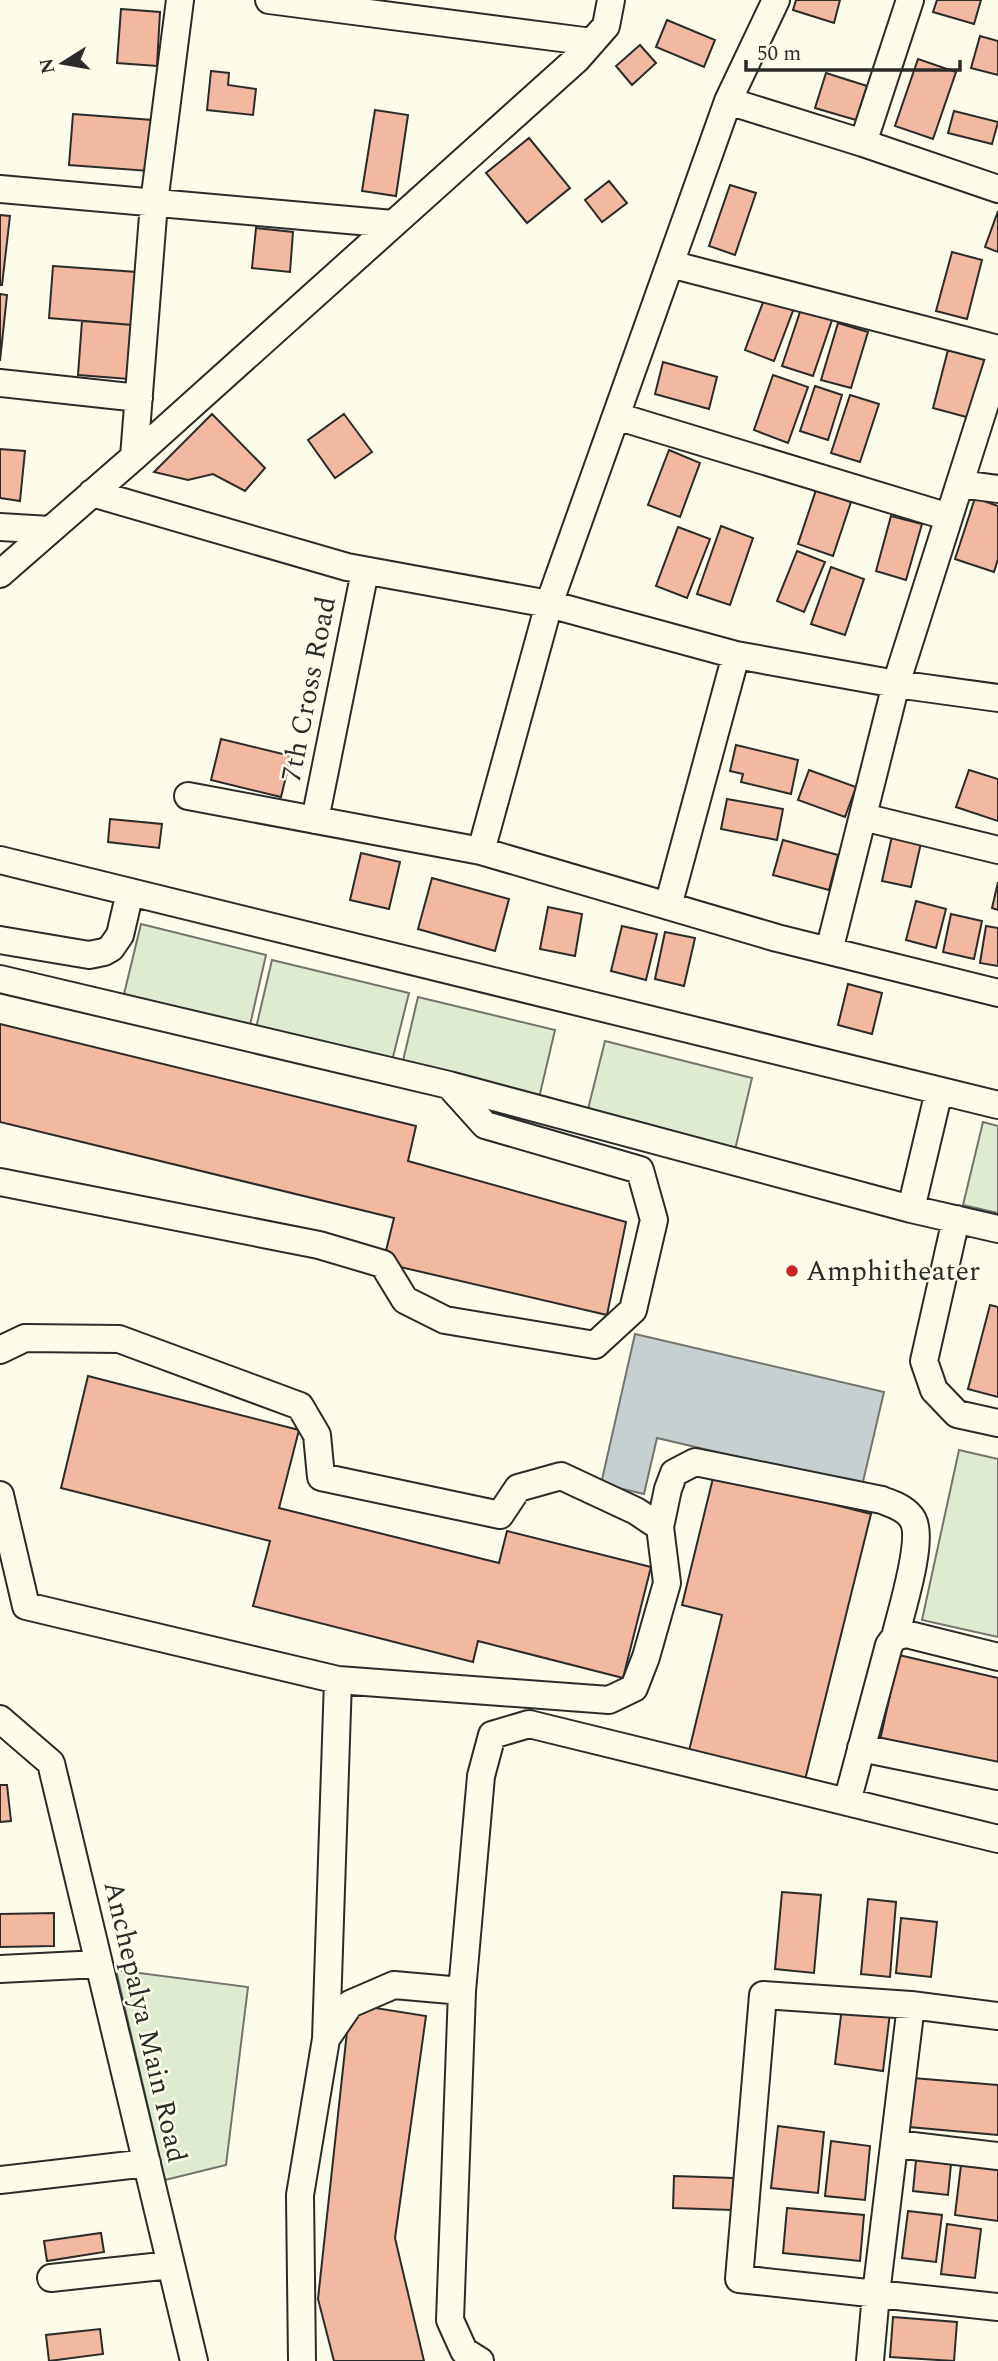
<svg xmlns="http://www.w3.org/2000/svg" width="998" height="2361" font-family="Spectral,serif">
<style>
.green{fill:#deebd1;stroke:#74746e;stroke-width:2}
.water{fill:#c7d0d0;stroke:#74746e;stroke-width:2}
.building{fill:#f2b8a0;stroke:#2b2b2b;stroke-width:2}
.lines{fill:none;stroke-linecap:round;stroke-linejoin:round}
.minor-casing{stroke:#2b2b2b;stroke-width:30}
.minor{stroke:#fdfbea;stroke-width:26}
.poi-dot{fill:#c62828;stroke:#fdfbea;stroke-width:2.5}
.labels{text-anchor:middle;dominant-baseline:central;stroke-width:5;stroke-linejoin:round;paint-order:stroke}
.street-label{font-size:28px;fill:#2b2b2b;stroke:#fdfbea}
.poi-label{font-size:28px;fill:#2b2b2b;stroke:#fdfbea;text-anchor:start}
</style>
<rect width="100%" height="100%" fill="#fdfbea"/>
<path class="green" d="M 141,924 L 266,955 L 250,1025 L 124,994 Z
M 272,960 L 409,993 L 392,1061 L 256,1028 Z
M 418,997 L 555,1030 L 539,1098 L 402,1065 Z
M 605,1041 L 752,1078 L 734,1154 L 586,1117 Z
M 983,1122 L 998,1126 L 998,1213 L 963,1205 Z
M 959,1450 L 998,1459 L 998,1637 L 922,1620 Z
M 116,1970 L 248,1987 L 226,2165 L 165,2180 Z"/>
<path class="water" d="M 635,1334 L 884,1392 L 862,1486 L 657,1438 L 644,1494 L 601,1484 Z"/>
<path class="building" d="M 796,0 L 840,0 L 834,23 L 793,10 Z
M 937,0 L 981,0 L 974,24 L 933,12 Z
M 121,9 L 160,12 L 157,66 L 117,63 Z
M 667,20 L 715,40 L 704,67 L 656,47 Z
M 980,36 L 998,41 L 998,75 L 971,68 Z
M 640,45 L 656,63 L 632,85 L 616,66 Z
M 918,59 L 956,72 L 933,139 L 895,126 Z
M 211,71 L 229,73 L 228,85 L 256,89 L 253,115 L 207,110 Z
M 826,73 L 867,86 L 856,120 L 815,108 Z
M 375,110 L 408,115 L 396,196 L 362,191 Z
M 954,111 L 998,122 L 992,144 L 948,133 Z
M 73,114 L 153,120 L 149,171 L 69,165 Z
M 529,138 L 570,188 L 527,223 L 486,173 Z
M 609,181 L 627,203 L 602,222 L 585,200 Z
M 730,185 L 756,193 L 735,255 L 709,246 Z
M 998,211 L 998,252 L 985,247 Z
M 0,215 L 10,216 L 2,285 L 0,285 Z
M 256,228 L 293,232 L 290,272 L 252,268 Z
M 952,252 L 982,260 L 967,319 L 936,311 Z
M 53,266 L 137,272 L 133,325 L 49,318 Z
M 0,294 L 7,295 L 0,361 Z
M 765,297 L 794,308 L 774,361 L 745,350 Z
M 802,306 L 833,317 L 813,376 L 782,366 Z
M 82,321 L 133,325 L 129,379 L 78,375 Z
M 838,323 L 868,332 L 851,388 L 821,380 Z
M 948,350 L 985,360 L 970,418 L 933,408 Z
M 663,362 L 717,377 L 709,409 L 655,394 Z
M 773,375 L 808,387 L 788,443 L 754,430 Z
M 815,386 L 842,395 L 828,440 L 800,431 Z
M 850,395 L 879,404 L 860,462 L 831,453 Z
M 212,414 L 265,468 L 245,491 L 213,474 L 188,480 L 154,472 Z
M 344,414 L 372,452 L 335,478 L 308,440 Z
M 0,449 L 25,451 L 20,501 L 0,498 Z
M 669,450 L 700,463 L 680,517 L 648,505 Z
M 816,490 L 851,502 L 833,556 L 798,544 Z
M 975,498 L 998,506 L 998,559 L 994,572 L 955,559 Z
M 891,516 L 922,524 L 906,580 L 876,571 Z
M 721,526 L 753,538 L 730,605 L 697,594 Z
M 678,527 L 710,539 L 687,598 L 656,586 Z
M 797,551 L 825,562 L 804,612 L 777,601 Z
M 831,567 L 864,579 L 845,635 L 811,624 Z
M 221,739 L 291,756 L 281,797 L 211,780 Z
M 736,745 L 798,760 L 791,794 L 741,782 L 743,774 L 730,771 Z
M 809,770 L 856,787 L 845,817 L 798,800 Z
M 969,770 L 998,779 L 998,821 L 956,807 Z
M 727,799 L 783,809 L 777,840 L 721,829 Z
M 110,819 L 162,824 L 159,848 L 108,842 Z
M 892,836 L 921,843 L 911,887 L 882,881 Z
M 783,840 L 838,855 L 829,890 L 773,875 Z
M 361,853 L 400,862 L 389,909 L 350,900 Z
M 432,878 L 509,899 L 495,951 L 418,929 Z
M 998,882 L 998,910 L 992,908 Z
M 916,901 L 946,909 L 936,948 L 906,940 Z
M 548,907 L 582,914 L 575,956 L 540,949 Z
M 951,914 L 982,921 L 974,959 L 943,952 Z
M 622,926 L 657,934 L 646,980 L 611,971 Z
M 986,926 L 998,928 L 998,966 L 980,963 Z
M 665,932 L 695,938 L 684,986 L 655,979 Z
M 848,984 L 882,993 L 872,1034 L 838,1025 Z
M 0,1024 L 416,1126 L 408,1161 L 626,1222 L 607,1315 L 383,1263 L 394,1218 L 0,1122 Z
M 990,1305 L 998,1307 L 998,1397 L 968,1389 Z
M 88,1376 L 299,1430 L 279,1508 L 499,1563 L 507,1531 L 651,1567 L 623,1678 L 478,1641 L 473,1662 L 253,1606 L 270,1541 L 61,1488 Z
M 714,1474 L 871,1514 L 804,1784 L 688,1755 L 722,1615 L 682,1605 Z
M 899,1655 L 998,1678 L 998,1767 L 880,1740 Z
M 0,1785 L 7,1785 L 11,1821 L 0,1822 Z
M 782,1892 L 821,1895 L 814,1973 L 775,1969 Z
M 868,1899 L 896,1902 L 890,1977 L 861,1974 Z
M 54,1913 L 54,1946 L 0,1947 L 0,1914 Z
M 901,1918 L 937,1922 L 931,1977 L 896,1973 Z
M 350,2004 L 426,2016 L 395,2238 L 424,2361 L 334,2361 L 318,2299 Z
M 842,2007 L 890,2013 L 883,2071 L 835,2064 Z
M 913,2078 L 998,2085 L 998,2135 L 909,2127 Z
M 778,2126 L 824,2132 L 818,2193 L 771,2188 Z
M 831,2141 L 870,2146 L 865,2200 L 825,2196 Z
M 916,2160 L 951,2164 L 948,2195 L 913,2191 Z
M 961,2165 L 998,2170 L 998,2221 L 955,2215 Z
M 674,2176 L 734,2178 L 733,2210 L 673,2208 Z
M 787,2208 L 864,2215 L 860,2261 L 783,2253 Z
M 908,2211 L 942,2215 L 936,2262 L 902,2258 Z
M 947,2224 L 981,2229 L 975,2278 L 941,2274 Z
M 101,2233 L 104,2252 L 47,2261 L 44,2241 Z
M 893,2317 L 957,2322 L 954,2361 L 890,2357 Z
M 100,2329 L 103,2354 L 49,2361 L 46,2335 Z"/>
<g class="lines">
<defs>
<path id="minor" d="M 269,0 L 592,42
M 728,101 L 863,143 L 998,189
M 863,143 L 910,0
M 0,189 L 393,224
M 670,264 L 998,349
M 0,383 L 139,398
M 616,416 L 949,517
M 134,457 L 154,203 L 180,0
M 960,484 L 998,489
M 92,493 L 347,567 L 549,604 L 736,655 L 896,684 L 998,698
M 0,527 L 50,530
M 0,574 L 134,457 L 577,59 L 606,26 L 611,0
M 188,796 L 481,851 L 777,938 L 998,993
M 863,817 L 998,850
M 315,820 L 365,571
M 481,851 L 549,604 L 728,101 L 776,0
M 0,860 L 998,1105
M 668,906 L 736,655
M 0,940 L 89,955 L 104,952 L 111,948 L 120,935 L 130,892
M 829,951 L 896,684 L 998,363
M 0,979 L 449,1085 L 911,1209 L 998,1229
M 0,1182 L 319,1245 L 383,1264 L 405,1300 L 445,1320 L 595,1345 L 633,1310 L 654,1220 L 640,1170 L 485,1125 L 449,1085
M 911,1209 L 939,1091
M 956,1219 L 924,1361 L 934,1390 L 957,1414 L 998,1423
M 0,1350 L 25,1338 L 119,1339 L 300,1406 L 317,1435 L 321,1477 L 500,1515 L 518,1488 L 561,1476 L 636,1511 L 660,1527 L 667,1583 L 646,1657 L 634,1688 L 609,1700 L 338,1680 L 26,1606 L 0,1495
M 660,1527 L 668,1489 L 674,1473 L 695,1462 L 882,1500 C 894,1505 906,1508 913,1520 C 924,1541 901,1612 895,1637
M 0,1719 L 51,1763 L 194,2361
M 861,1748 L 998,1776
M 847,1802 L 889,1645 L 895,1637 L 906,1634 L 998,1657
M 0,1969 L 99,1964
M 998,2016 L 911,2005 L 763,1995 L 739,2279 L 998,2307
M 326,2039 L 338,1680
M 896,2144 L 998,2156
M 0,2180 L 147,2163
M 51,2278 L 171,2265
M 302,2361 L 300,2195 L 326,2039 L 350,2004 L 394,1985 L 462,1991
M 480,2361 L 464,2351 L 450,2320 L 462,1991 L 481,1776 L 492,1735 L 529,1724 L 998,1839
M 870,2361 L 876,2294 L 911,2005"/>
</defs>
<use href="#minor" class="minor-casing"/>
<use href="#minor" class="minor"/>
</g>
<circle class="poi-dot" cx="792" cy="1271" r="7"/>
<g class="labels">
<g class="street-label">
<text transform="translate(309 689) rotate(-79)">7th Cross Road</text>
<text transform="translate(145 2022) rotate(77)">Anchepalya Main Road</text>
</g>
<g class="poi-label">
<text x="806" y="1271">Amphitheater</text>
</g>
</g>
<g transform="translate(63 63) rotate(259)" stroke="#fdfbea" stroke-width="5" paint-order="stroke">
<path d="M0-5L12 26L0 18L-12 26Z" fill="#2b2b2b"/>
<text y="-10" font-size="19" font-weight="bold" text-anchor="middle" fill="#2b2b2b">N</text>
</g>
<path d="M746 60v10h214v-10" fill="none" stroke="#2b2b2b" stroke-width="3.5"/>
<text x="757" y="60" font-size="21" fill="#2b2b2b" stroke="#fdfbea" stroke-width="5" paint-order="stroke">50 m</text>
</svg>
